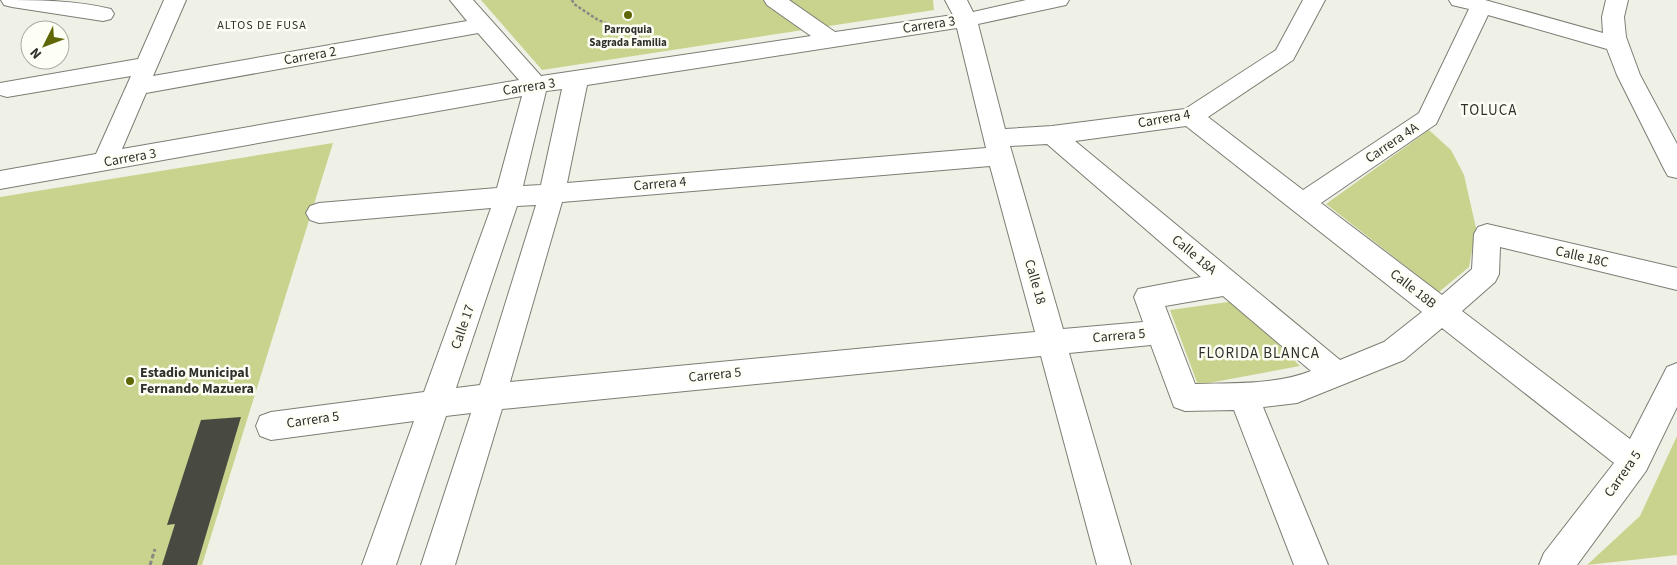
<svg xmlns="http://www.w3.org/2000/svg" width="1677" height="565" font-family="'Source Sans 3',sans-serif">
<style>
.green{fill:#c9d38e}
.building{fill:#484a41}
.lines{fill:none;stroke-linecap:round;stroke-linejoin:round}
.minor-casing{stroke:#7c7d74;stroke-width:2}
.path-far1{stroke:#888982;stroke-width:2.5;stroke-dasharray:3 2;stroke-linecap:butt}
.path{stroke:#888982;stroke-width:3;stroke-dasharray:4.5 2.5;stroke-linecap:butt}
.minor{fill:#fff;fill-rule:evenodd}
.poi-dot{fill:#5e6606;stroke:#fdfff4;stroke-width:2}
.labels{text-anchor:middle;dominant-baseline:central;stroke-width:5;stroke-linejoin:round;paint-order:stroke}
.far-poi-label{font-size:11px;font-weight:bold;fill:#2f302c;stroke:#fdfff4}
.far-neighbourhood-label{font-size:12px;letter-spacing:1px;fill:#2f302c;stroke:#fdfff4}
.street-label{font-size:14px;fill:#2f302c;stroke:#fdfff4}
.poi-label{font-size:14px;font-weight:bold;fill:#2f302c;stroke:#fdfff4;text-anchor:start}
.neighbourhood-label{font-size:15px;letter-spacing:1px;fill:#2f302c;stroke:#fdfff4}
</style>
<rect width="100%" height="100%" fill="#eff1e6"/>
<path class="green" d="M 481,0 L 933,0 L 934,10 L 542,70 Z
M 1429,130 L 1451,150 L 1464,175 L 1476,228 L 1469,267 L 1439,292 L 1326,204 Z
M 333,143 L 202,565 L 0,565 L 0,197 Z
M 1235,301 L 1300,366 L 1198,385 L 1170,310 Z
M 1677,436 L 1677,555 L 1587,565 L 1640,516 Z"/>
<path class="building" d="M 241,417 L 197,565 L 162,565 L 175,524 L 167,525 L 201,420 Z"/>
<g class="lines">
<defs>
<path id="minor" d="M 1,0 C 38,0 75,0 111,9 L 114,14 L 111,19 L 103,21 L 12,7 L 4,5 Z
M 164,0 L 186,0 L 153,76 L 467,21 L 450,0 L 473,0 L 541,76 L 811,36 L 767,5 L 764,0 L 789,0 L 835,32 L 953,15 L 945,0 L 967,0 L 973,12 L 1026,0 L 1069,0 L 1066,5 L 978,24 L 1005,129 L 1052,126 L 1185,109 L 1276,50 L 1303,0 L 1325,0 L 1293,60 L 1208,117 L 1303,190 L 1419,113 L 1469,9 L 1452,5 L 1449,0 L 1485,0 L 1603,33 L 1602,17 L 1606,0 L 1628,0 L 1624,17 L 1626,37 L 1640,75 L 1677,144 L 1677,178 L 1668,176 L 1664,169 L 1617,75 L 1607,49 L 1488,15 L 1436,124 L 1321,203 L 1442,295 L 1472,269 L 1474,234 L 1478,227 L 1487,224 L 1677,268 L 1677,290 L 1500,247 L 1499,274 L 1495,282 L 1462,311 L 1630,439 L 1667,367 L 1677,363 L 1677,407 L 1646,471 L 1577,565 L 1539,565 L 1544,553 L 1614,463 L 1442,328 L 1404,360 L 1297,403 L 1263,407 L 1328,565 L 1294,565 L 1234,410 L 1185,411 L 1174,407 L 1151,345 L 1069,353 L 1131,565 L 1097,565 L 1041,356 L 502,409 L 455,565 L 421,565 L 471,413 L 446,416 L 396,565 L 362,565 L 414,421 L 271,440 L 260,436 L 256,426 L 260,416 L 271,412 L 424,392 L 491,208 L 319,223 L 310,220 L 306,213 L 310,206 L 319,203 L 497,188 L 522,96 L 0,189 L 0,171 L 96,154 L 131,76 L 7,97 L 0,95 L 0,83 L 138,59 ZM 957,28 L 986,148 L 567,183 L 587,85 ZM 478,33 L 519,80 L 122,149 L 146,93 ZM 562,89 L 541,185 L 523,186 L 546,91 ZM 1186,126 L 1422,312 L 1384,342 L 1340,360 L 1075,141 ZM 1047,144 L 1201,277 L 1138,289 L 1134,297 L 1143,322 L 1063,329 L 1010,146 ZM 990,166 L 1035,332 L 510,382 L 562,202 ZM 536,205 L 480,385 L 456,388 L 517,206 ZM 1223,296 L 1311,371 C 1275,385 1233,383 1195,384 L 1165,306 Z"/>
</defs>
<use href="#minor" class="minor-casing"/>
<path class="path-far1" d="M 572,0 L 574,4 L 598,20 L 639,36 L 647,45"/>
<path class="path" d="M 150,565 L 155,549"/>
<use href="#minor" class="minor"/>
</g>
<g class="poi-dot">
<circle cx="628" cy="15" r="5"/>
<circle cx="130" cy="381" r="5"/>
</g>
<g class="labels">
<g class="far-poi-label">
<text x="628" y="29">Parroquia<tspan x="628" dy="13">Sagrada Familia</tspan></text>
</g>
<g class="far-neighbourhood-label">
<text x="262" y="25">ALTOS DE FUSA</text>
</g>
<g class="street-label">
<text transform="translate(929 25) rotate(-9)">Carrera 3</text>
<text transform="translate(310 56) rotate(-10)">Carrera 2</text>
<text transform="translate(529 87) rotate(-9)">Carrera 3</text>
<text transform="translate(1164 119) rotate(-10)">Carrera 4</text>
<text transform="translate(1392 143) rotate(-34)">Carrera 4A</text>
<text transform="translate(130 158) rotate(-10)">Carrera 3</text>
<text transform="translate(660 184) rotate(-5)">Carrera 4</text>
<text transform="translate(1194 255) rotate(40)">Calle 18A</text>
<text transform="translate(1582 257) rotate(13)">Calle 18C</text>
<text transform="translate(1035 282) rotate(74)">Calle 18</text>
<text transform="translate(1413 289) rotate(38)">Calle 18B</text>
<text transform="translate(463 327) rotate(-71)">Calle 17</text>
<text transform="translate(1119 336) rotate(-5)">Carrera 5</text>
<text transform="translate(715 375) rotate(-6)">Carrera 5</text>
<text transform="translate(313 420) rotate(-8)">Carrera 5</text>
<text transform="translate(1623 474) rotate(-55)">Carrera 5</text>
</g>
<g class="poi-label">
<text x="140" y="373">Estadio Municipal<tspan x="140" dy="16">Fernando Mazuera</tspan></text>
</g>
<g class="neighbourhood-label">
<text x="1489" y="110">TOLUCA</text>
<text x="1259" y="353">FLORIDA BLANCA</text>
</g>
</g>
<g transform="translate(45 45) rotate(228)"><circle r="24" fill="#fdfff4" stroke="#abaca4"/>
<path d="M0-4L9 19L0 12L-9 19Z" fill="#5e6606"/>
<text y="-8" font-size="14" font-weight="bold" text-anchor="middle" fill="#2f302c">N</text>
</g>
</svg>
